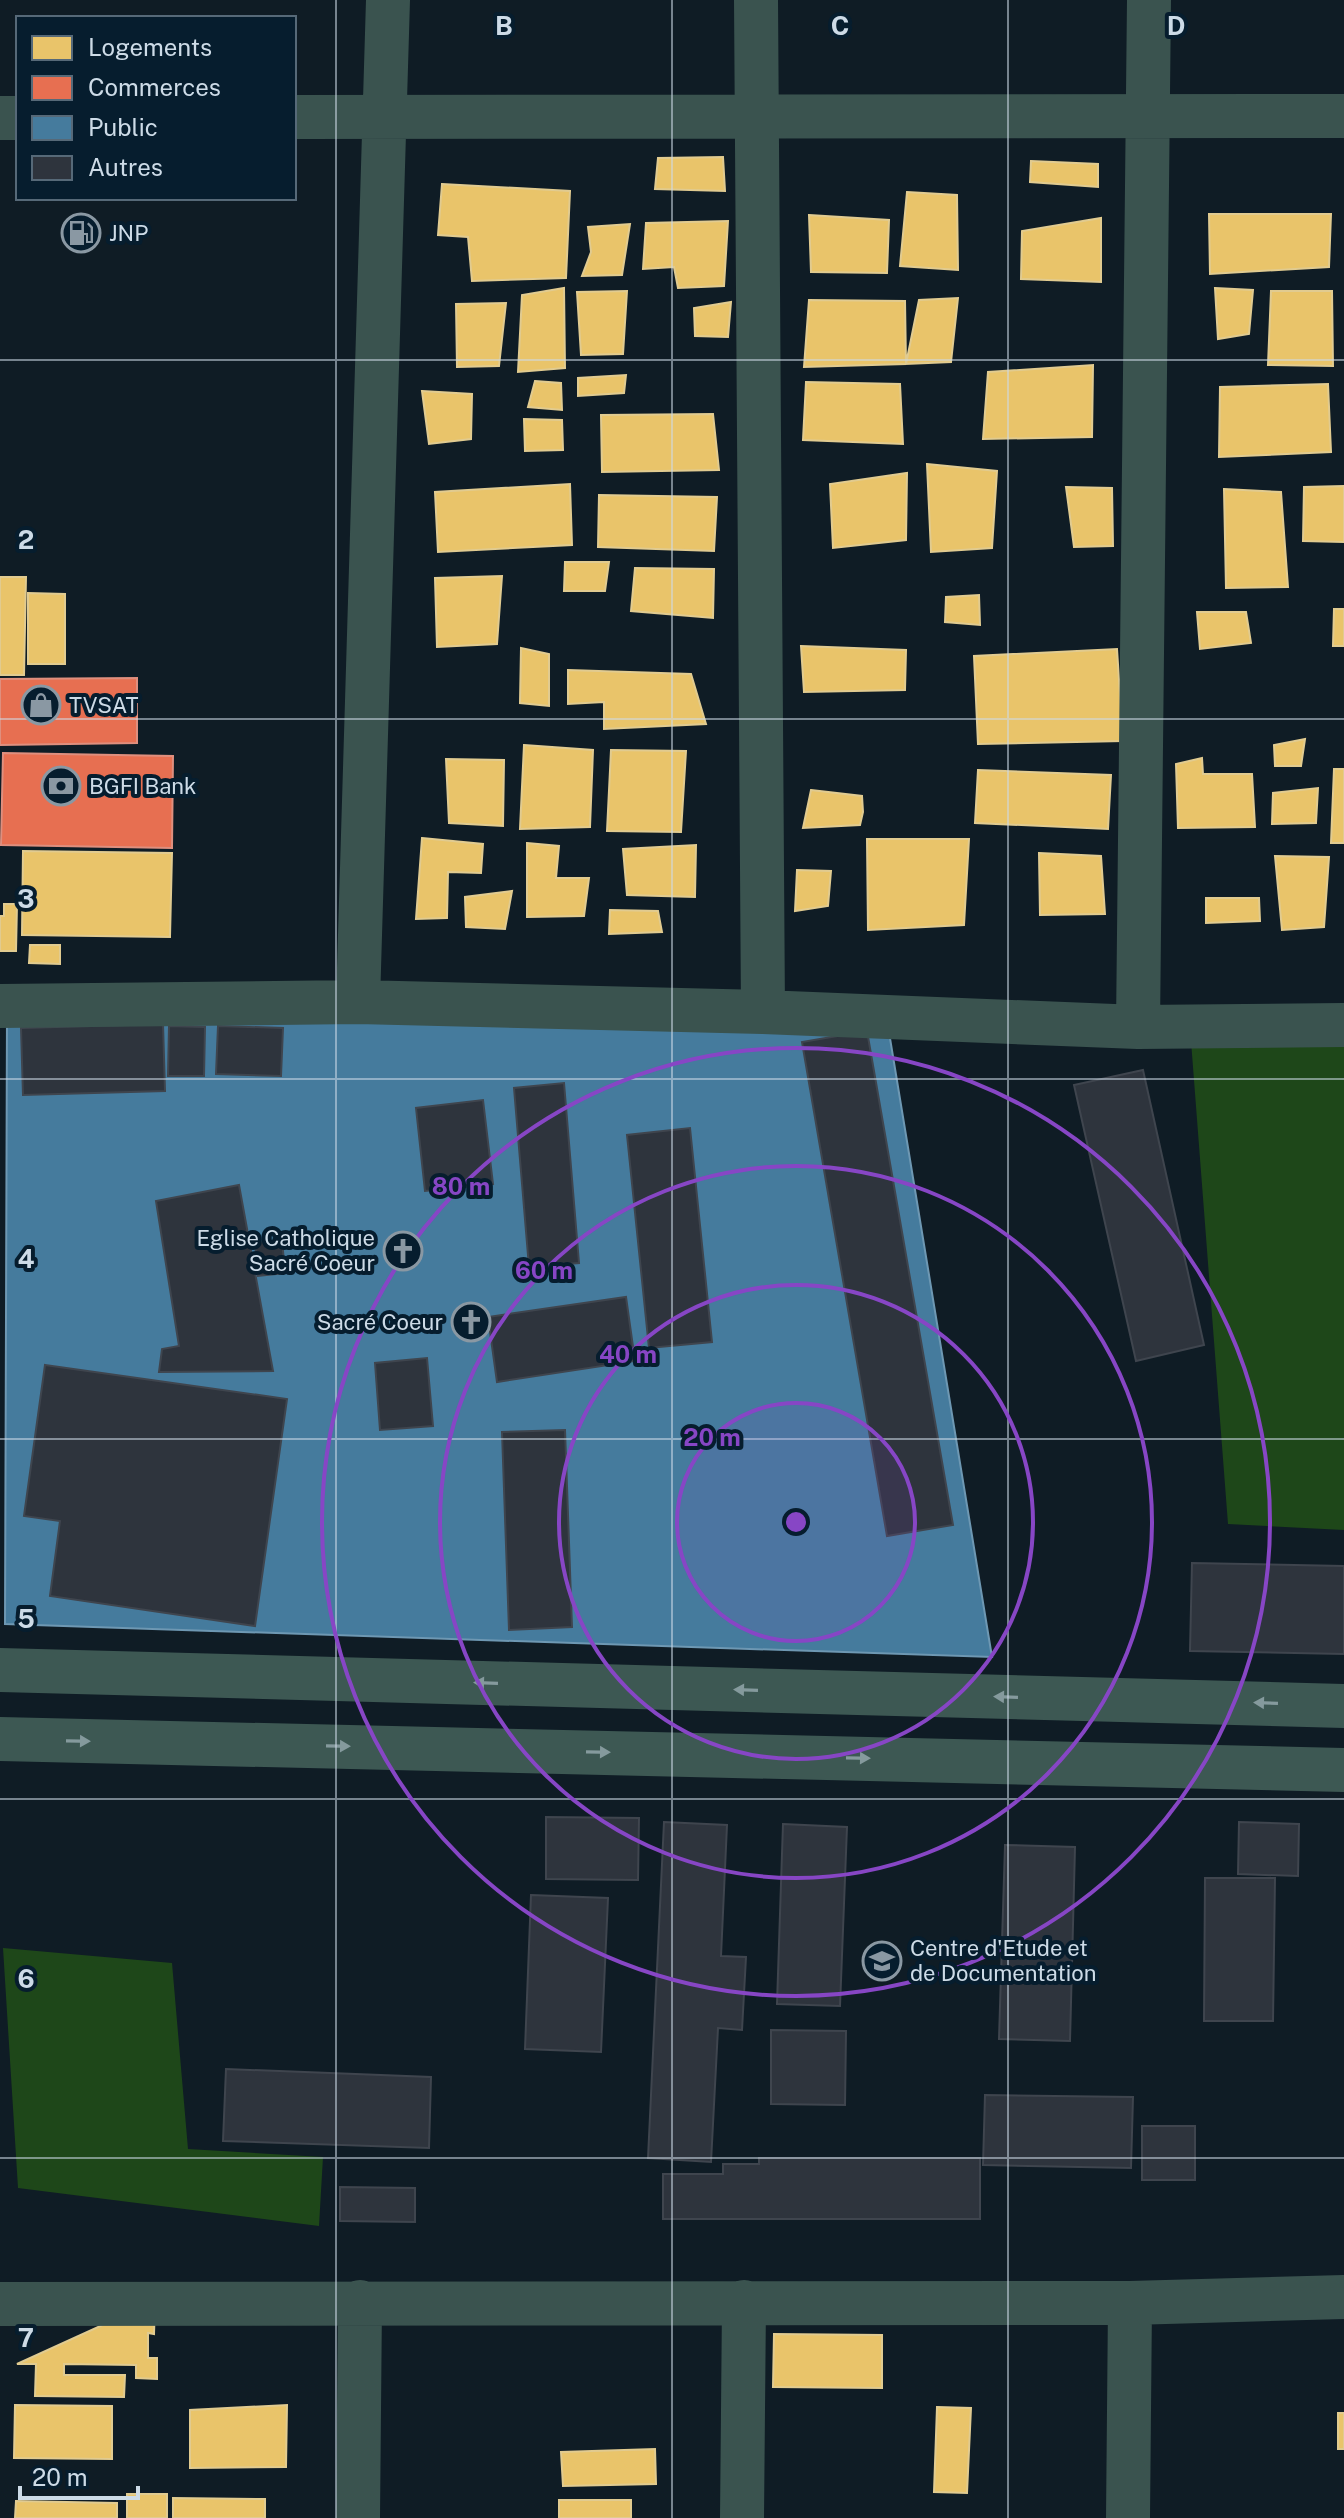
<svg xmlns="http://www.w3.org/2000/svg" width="1344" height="2518" font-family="'Public Sans',sans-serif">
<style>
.green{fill:#1e4719}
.homes{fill:#e9c46a;stroke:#e1cb90;stroke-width:2}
.shops{fill:#e76f51;stroke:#df8f7e;stroke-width:2}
.public{fill:#457b9d;stroke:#6e98b3;stroke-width:2}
.building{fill:#2e343d;stroke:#3f454e;stroke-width:2}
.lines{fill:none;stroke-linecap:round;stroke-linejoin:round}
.minor{stroke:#3a534f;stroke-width:44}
.secondary{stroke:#3d5853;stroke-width:44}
.oneway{fill:#859a9d}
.grid{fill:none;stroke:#cddbe7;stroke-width:2;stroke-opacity:0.55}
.ring{fill:none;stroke:#8746c5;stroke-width:4}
.labels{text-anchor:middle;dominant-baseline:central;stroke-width:8;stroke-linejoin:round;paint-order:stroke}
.poi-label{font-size:22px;fill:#cddbe7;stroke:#061d2e;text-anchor:start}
.grid-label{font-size:26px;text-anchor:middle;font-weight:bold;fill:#cddbe7;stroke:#061d2e;stroke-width:8;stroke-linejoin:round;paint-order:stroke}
.centre{fill:#8746c5;stroke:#061d2e;stroke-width:4}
.ring-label{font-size:24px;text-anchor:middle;font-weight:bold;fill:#8746c5;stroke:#061d2e;stroke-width:8;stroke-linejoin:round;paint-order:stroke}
</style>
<rect width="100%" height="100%" fill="#0f1c25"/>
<path class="green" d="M 1344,1033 L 1344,1530 L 1228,1524 L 1191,1041 Z
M 3,1948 L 172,1963 L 188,2149 L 323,2157 L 319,2226 L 18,2188 Z"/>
<path class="homes" d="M 723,157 L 725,191 L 655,189 L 658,158 Z
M 1031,161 L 1098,164 L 1098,187 L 1030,182 Z
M 442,184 L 570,191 L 566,278 L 472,281 L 468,237 L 438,235 Z
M 907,192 L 957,195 L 958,270 L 900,266 Z
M 1209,214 L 1331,214 L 1329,267 L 1210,274 Z
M 809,215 L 889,220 L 887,273 L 811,272 Z
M 1101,218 L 1101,282 L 1021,279 L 1022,231 Z
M 728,221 L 724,286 L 678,288 L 674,267 L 643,269 L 646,223 Z
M 630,224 L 622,275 L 582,276 L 591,252 L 588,227 Z
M 564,288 L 565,368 L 518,372 L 522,295 Z
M 1215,288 L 1253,290 L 1249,334 L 1218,339 Z
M 627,291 L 623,354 L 581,355 L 577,292 Z
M 1271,291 L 1332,291 L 1333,366 L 1268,365 Z
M 958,298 L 951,362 L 906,364 L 919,300 Z
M 809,300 L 905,301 L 906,364 L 804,367 Z
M 731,302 L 728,337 L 695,336 L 694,308 Z
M 506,303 L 499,366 L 457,367 L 456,304 Z
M 1093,365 L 1092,437 L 983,439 L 988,372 Z
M 626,375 L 624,393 L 578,396 L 578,378 Z
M 535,381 L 561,383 L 562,410 L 528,407 Z
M 806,382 L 900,384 L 903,444 L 803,440 Z
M 1328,384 L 1331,452 L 1219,457 L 1220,387 Z
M 422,391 L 472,394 L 471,439 L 429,444 Z
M 713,414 L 719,470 L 602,472 L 601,415 Z
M 524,419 L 562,420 L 563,450 L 525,451 Z
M 927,464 L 997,471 L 992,548 L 931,552 Z
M 907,473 L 906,540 L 833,548 L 830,484 Z
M 570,484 L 572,545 L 438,552 L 435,492 Z
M 1344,486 L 1344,542 L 1303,541 L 1304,487 Z
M 1066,487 L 1112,488 L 1113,546 L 1074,547 Z
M 1224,489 L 1281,492 L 1288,587 L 1226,588 Z
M 599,495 L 717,497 L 714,551 L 598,547 Z
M 565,562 L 609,562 L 605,591 L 564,591 Z
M 635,568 L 714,569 L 713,618 L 631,611 Z
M 502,576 L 497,644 L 437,647 L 435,578 Z
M 0,577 L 26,577 L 24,675 L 0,675 Z
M 28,593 L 65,594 L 65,664 L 28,664 Z
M 979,595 L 980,625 L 945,622 L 946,597 Z
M 1334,609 L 1344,609 L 1344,646 L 1333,646 Z
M 1197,612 L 1246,612 L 1251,643 L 1200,649 Z
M 801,646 L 906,650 L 905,690 L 804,692 Z
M 521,648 L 549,654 L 549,706 L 520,703 Z
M 1117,649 L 1123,741 L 978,744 L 974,656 Z
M 568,670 L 691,674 L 706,724 L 604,729 L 604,702 L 568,704 Z
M 1305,739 L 1301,766 L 1275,766 L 1274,745 Z
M 524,745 L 593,750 L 590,827 L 520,829 Z
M 611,750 L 686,751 L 681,832 L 607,831 Z
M 1202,758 L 1203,774 L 1252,774 L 1255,827 L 1178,828 L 1176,764 Z
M 446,759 L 504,760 L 503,826 L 449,823 Z
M 1334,769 L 1344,769 L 1344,843 L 1331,843 Z
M 978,770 L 1111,775 L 1108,829 L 975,823 Z
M 1318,788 L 1316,823 L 1272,824 L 1273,793 Z
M 811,790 L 862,796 L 863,812 L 860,825 L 803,828 Z
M 422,838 L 483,844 L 481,873 L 448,872 L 447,918 L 416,919 Z
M 867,839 L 969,839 L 964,925 L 868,930 Z
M 527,843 L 559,846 L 556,878 L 589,878 L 584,916 L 527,917 Z
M 696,845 L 695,897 L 627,895 L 623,849 Z
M 23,851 L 172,853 L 170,937 L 22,935 Z
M 1039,853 L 1101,856 L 1105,914 L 1040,915 Z
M 1275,856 L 1329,857 L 1324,927 L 1282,930 Z
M 797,870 L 831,871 L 828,906 L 795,911 Z
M 512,891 L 505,929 L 466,927 L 465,897 Z
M 1206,898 L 1259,898 L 1260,921 L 1206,923 Z
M 4,904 L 17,904 L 16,951 L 0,951 L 0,916 L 4,916 Z
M 610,910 L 658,911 L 662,932 L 609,934 Z
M 30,945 L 60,945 L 60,964 L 29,963 Z
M 155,2301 L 154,2334 L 148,2333 L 148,2358 L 157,2358 L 157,2379 L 136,2378 L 136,2365 L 64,2364 L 64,2375 L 125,2375 L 124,2397 L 35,2396 L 36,2364 L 17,2364 Z
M 774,2334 L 882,2335 L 882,2388 L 773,2387 Z
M 15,2405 L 112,2406 L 112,2459 L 14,2458 Z
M 287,2405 L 286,2467 L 190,2468 L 190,2410 Z
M 937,2407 L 971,2408 L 967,2493 L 934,2492 Z
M 1338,2413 L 1344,2413 L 1344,2449 L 1338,2449 Z
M 655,2449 L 656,2484 L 563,2486 L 561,2452 Z
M 127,2494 L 167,2494 L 167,2518 L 127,2518 Z
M 173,2498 L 265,2499 L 265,2518 L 173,2518 Z
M 559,2500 L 631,2500 L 631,2518 L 559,2518 Z
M 16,2501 L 117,2503 L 117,2518 L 15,2518 Z"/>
<path class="shops" d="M 137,678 L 137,743 L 0,745 L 0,679 Z
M 3,753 L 173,756 L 172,848 L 1,845 Z
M 14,1183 L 105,1185 L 103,1343 L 12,1341 Z"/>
<path class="public" d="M 7,1012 L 887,1020 L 992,1657 L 5,1624 Z"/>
<path class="building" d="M 163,1024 L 165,1091 L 23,1095 L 21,1028 Z
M 169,1026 L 205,1027 L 204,1076 L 168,1076 Z
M 218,1026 L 283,1028 L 281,1076 L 216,1074 Z
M 867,1031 L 953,1525 L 887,1536 L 802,1042 Z
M 1143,1070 L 1204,1345 L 1136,1361 L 1074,1085 Z
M 564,1083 L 579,1263 L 529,1267 L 514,1088 Z
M 483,1100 L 493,1184 L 425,1191 L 416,1108 Z
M 690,1128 L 712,1342 L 649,1348 L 627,1135 Z
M 239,1185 L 273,1371 L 159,1372 L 162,1349 L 179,1346 L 156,1201 Z
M 282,1240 L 285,1273 L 258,1276 L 255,1243 Z
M 626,1297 L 635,1361 L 497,1382 L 488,1317 Z
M 427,1358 L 433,1426 L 380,1430 L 375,1363 Z
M 45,1365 L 287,1399 L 255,1626 L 50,1596 L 60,1521 L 24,1516 Z
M 565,1430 L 572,1627 L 509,1630 L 502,1432 Z
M 1192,1563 L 1344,1566 L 1344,1654 L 1190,1651 Z
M 546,1817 L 639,1818 L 638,1880 L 546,1879 Z
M 664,1822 L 727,1825 L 721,1956 L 746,1957 L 742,2030 L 718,2028 L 711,2162 L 648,2158 Z
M 1239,1822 L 1299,1824 L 1298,1876 L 1238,1874 Z
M 783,1824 L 847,1827 L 840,2006 L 777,2004 Z
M 1005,1845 L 1075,1847 L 1070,2041 L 999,2039 Z
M 1205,1878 L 1275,1878 L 1273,2021 L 1204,2021 Z
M 531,1895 L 608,1898 L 601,2052 L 525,2049 Z
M 771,2030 L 846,2031 L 845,2105 L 771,2104 Z
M 226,2069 L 431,2077 L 429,2148 L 223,2141 Z
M 985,2095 L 1133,2097 L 1131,2168 L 983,2165 Z
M 1142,2126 L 1195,2126 L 1195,2180 L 1142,2180 Z
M 759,2158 L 980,2158 L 980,2219 L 663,2219 L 663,2174 L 723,2174 L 723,2164 L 759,2164 Z
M 340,2187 L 415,2188 L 415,2222 L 340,2221 Z"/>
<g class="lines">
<path class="minor" d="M 756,0 L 763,1012
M 294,117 L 1344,116
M 0,118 L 18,118
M 358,1002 L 388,0
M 0,1006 L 358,1002 L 763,1012 L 1138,1027 L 1344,1025
M 1138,1027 L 1149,0
M 0,2304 L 1130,2303 L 1344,2297
M 358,2518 L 360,2302
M 742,2518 L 744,2302
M 1128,2518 L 1130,2303"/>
<path class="secondary" d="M 0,1670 L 1344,1706
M 0,1739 L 1344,1770"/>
</g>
<defs><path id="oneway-solid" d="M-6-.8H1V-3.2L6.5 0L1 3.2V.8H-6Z" transform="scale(2)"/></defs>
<g class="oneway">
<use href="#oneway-solid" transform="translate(486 1683) rotate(-178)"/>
<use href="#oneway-solid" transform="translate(746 1690) rotate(-178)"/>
<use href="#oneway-solid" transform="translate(1006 1697) rotate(-178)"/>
<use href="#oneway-solid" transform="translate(1266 1703) rotate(-178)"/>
<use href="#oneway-solid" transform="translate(78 1741) rotate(1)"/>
<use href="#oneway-solid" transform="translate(338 1746) rotate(1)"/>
<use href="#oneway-solid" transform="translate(598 1752) rotate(1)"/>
<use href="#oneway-solid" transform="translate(858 1758) rotate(1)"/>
</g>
<path class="grid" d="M 336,0 L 336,2518M 672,0 L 672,2518M 1008,0 L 1008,2518M 0,360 L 1344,360M 0,719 L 1344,719M 0,1079 L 1344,1079M 0,1439 L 1344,1439M 0,1799 L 1344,1799M 0,2158 L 1344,2158"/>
<circle cx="796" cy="1522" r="119" fill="#8746c5" fill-opacity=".12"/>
<g class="ring">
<circle cx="796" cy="1522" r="119"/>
<circle cx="796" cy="1522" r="237"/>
<circle cx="796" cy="1522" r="356"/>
<circle cx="796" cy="1522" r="474"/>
</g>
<defs>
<symbol id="fuel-ring" viewBox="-11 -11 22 22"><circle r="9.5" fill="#061d2e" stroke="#8a98a3" stroke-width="1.5"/><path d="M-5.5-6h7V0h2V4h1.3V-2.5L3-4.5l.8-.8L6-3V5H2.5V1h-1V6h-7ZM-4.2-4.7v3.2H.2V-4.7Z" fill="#8a98a3"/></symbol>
<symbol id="shop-ring" viewBox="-11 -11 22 22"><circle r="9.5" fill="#061d2e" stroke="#8a98a3" stroke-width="1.5"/><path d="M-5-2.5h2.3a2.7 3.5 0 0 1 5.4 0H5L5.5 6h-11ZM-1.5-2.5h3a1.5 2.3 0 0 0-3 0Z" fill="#8a98a3"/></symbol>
<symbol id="bank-ring" viewBox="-11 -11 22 22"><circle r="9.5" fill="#061d2e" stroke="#8a98a3" stroke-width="1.5"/><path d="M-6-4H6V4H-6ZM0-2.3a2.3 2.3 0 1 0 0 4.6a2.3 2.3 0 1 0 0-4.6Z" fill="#8a98a3"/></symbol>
<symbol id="church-ring" viewBox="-11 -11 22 22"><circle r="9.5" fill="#061d2e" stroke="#8a98a3" stroke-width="1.5"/><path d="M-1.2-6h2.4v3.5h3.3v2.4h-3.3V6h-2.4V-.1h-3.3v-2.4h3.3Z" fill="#8a98a3"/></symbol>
<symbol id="school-ring" viewBox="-11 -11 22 22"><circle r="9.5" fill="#061d2e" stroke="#8a98a3" stroke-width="1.5"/><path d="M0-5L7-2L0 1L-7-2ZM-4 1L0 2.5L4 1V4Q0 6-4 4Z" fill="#8a98a3"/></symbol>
</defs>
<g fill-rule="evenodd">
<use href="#fuel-ring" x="59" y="211" width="44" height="44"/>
<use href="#shop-ring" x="19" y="683" width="44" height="44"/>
<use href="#bank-ring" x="39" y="764" width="44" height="44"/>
<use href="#church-ring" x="381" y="1229" width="44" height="44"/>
<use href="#church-ring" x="449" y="1300" width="44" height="44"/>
<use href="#school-ring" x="860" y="1939" width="44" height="44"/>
</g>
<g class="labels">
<g class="poi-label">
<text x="109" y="233">JNP</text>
<text x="69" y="705">TVSAT</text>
<text x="89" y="786">BGFI Bank</text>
<text x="375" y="1238" text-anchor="end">Eglise Catholique<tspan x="375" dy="25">Sacré Coeur</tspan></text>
<text x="443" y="1322" text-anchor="end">Sacré Coeur</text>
<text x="910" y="1948">Centre d'Etude et<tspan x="910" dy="25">de Documentation</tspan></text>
</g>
</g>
<g class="grid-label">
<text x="504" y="35">B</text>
<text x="840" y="35">C</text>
<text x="1176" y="35">D</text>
<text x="26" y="549">2</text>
<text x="26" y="908">3</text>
<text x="26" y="1268">4</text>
<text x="26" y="1628">5</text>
<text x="26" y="1988">6</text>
<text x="26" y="2347">7</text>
</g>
<circle cx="796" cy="1522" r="12" class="centre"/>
<g class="ring-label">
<text x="461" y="1195">80 m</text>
<text x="544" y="1279">60 m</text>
<text x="628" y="1363">40 m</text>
<text x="712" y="1446">20 m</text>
</g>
<rect x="16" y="16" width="280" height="184" fill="#061d2e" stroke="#566978" stroke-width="2"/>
<rect x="32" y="36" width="40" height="24" fill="#e9c46a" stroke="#566978" stroke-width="2"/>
<text x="88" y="56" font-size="24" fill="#cddbe7">Logements</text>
<rect x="32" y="76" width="40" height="24" fill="#e76f51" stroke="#566978" stroke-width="2"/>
<text x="88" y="96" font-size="24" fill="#cddbe7">Commerces</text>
<rect x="32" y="116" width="40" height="24" fill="#457b9d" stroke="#566978" stroke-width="2"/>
<text x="88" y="136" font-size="24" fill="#cddbe7">Public</text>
<rect x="32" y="156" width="40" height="24" fill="#2e343d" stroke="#566978" stroke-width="2"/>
<text x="88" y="176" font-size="24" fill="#cddbe7">Autres</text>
<path d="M20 2486v12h118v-12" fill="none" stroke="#cddbe7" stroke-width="4"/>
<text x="32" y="2486" font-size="24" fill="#cddbe7" stroke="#061d2e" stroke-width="6" paint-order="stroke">20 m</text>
</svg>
